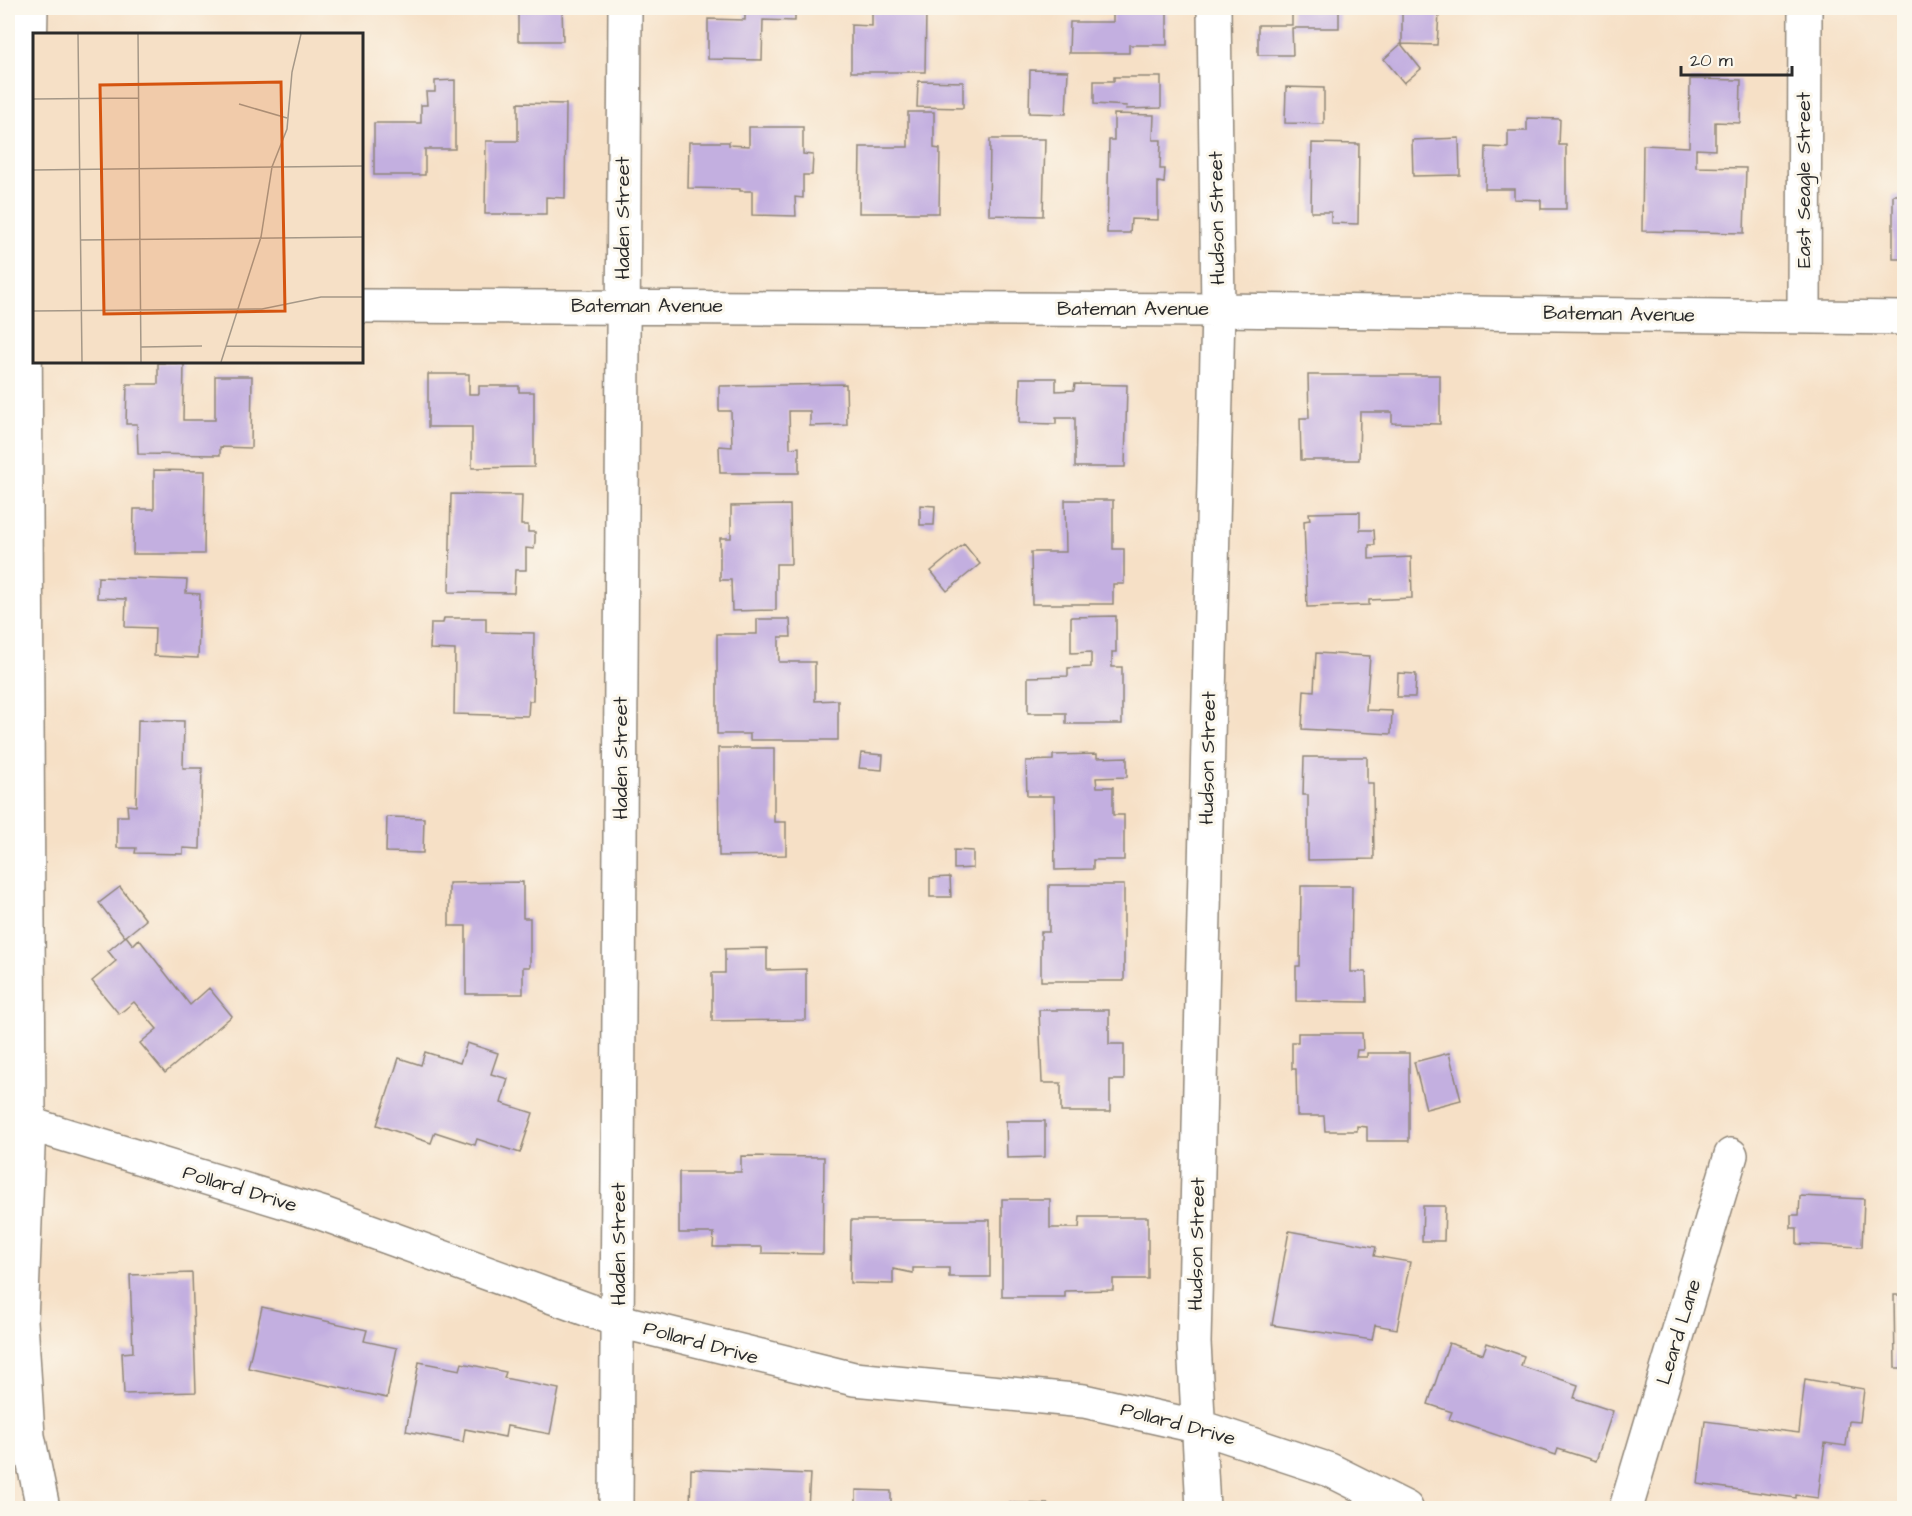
<svg xmlns="http://www.w3.org/2000/svg" width="1912" height="1516" font-family="'Architects Daughter',sans-serif">
<style>
.building{fill:#c3afe0}
.lines{fill:none;stroke-linecap:round;stroke-linejoin:round}
.minor-casing{stroke:#908678;stroke-width:36}
.minor{stroke:#fff;stroke-width:33}
.labels{text-anchor:middle;dominant-baseline:central;stroke-width:6;stroke-linejoin:round;paint-order:stroke}
.street-label{font-size:20px;fill:#2b2b2b;stroke:#fbf7ec}
.inset-road{fill:none;stroke:#a59888;stroke-width:1.5}
.view{fill:#d5540f;fill-opacity:0.15;stroke:#d5540f;stroke-width:3}
.inset-edge{fill:none;stroke:#2b2b2b;stroke-width:3}
</style>
<rect width="100%" height="100%" fill="#fbf7ec"/>
<filter id="ink" filterUnits="userSpaceOnUse"><feTurbulence type="fractalNoise" baseFrequency=".0167" numOctaves="2"/><feDisplacementMap in="SourceGraphic" scale="12" xChannelSelector="R" yChannelSelector="G"/><feConvolveMatrix kernelMatrix="1 2 1 2 8 2 1 2 1" color-interpolation-filters="sRGB"/></filter>
<filter id="wash" filterUnits="userSpaceOnUse"><feTurbulence type="fractalNoise" baseFrequency=".008" numOctaves="4" result="noise"/><feDisplacementMap in="SourceGraphic" scale="24" xChannelSelector="R" yChannelSelector="G"/><feGaussianBlur stdDeviation="1.35" result="paint"/><feColorMatrix in="noise" values="0 0 0 0 0 0 0 0 0 0 0 0 0 0 0 0 0 1.4 0 .05"/><feComposite in="paint" operator="in"/></filter>
<g filter="url(#wash)">
<rect width="100%" height="100%" fill="#f6e0c6"/>
<g id="blocks">
<path class="building" d="M 190,8 L 238,8 L 238,12 L 190,11 Z
M 518,8 L 562,8 L 563,41 L 518,41 Z
M 745,8 L 795,8 L 795,21 L 763,20 L 762,60 L 708,59 L 708,19 L 745,20 Z
M 1113,8 L 1167,8 L 1167,45 L 1129,45 L 1129,53 L 1069,53 L 1070,22 L 1113,22 Z
M 1292,8 L 1339,8 L 1339,28 L 1292,28 L 1293,55 L 1258,55 L 1258,25 L 1292,25 Z
M 1402,11 L 1439,13 L 1437,45 L 1402,44 Z
M 872,12 L 926,12 L 925,72 L 851,72 L 851,25 L 872,26 Z
M 1401,44 L 1421,69 L 1404,83 L 1384,59 Z
M 1030,70 L 1068,71 L 1066,114 L 1029,113 Z
M 1114,77 L 1161,77 L 1161,108 L 1126,109 L 1127,106 L 1094,104 L 1094,81 L 1114,81 Z
M 1690,79 L 1741,80 L 1740,123 L 1715,122 L 1715,150 L 1696,149 L 1696,167 L 1746,168 L 1744,233 L 1642,231 L 1643,145 L 1689,147 Z
M 455,80 L 455,149 L 425,149 L 425,175 L 374,175 L 374,123 L 421,123 L 421,105 L 427,105 L 426,92 L 435,92 L 435,81 Z
M 918,81 L 963,82 L 963,108 L 917,107 Z
M 1286,87 L 1324,88 L 1324,124 L 1285,123 Z
M 518,103 L 566,104 L 565,198 L 546,197 L 546,214 L 485,214 L 486,141 L 518,141 Z
M 908,112 L 934,112 L 934,148 L 940,149 L 939,213 L 859,213 L 860,147 L 908,147 Z
M 1114,114 L 1154,115 L 1153,140 L 1161,140 L 1160,169 L 1165,169 L 1164,183 L 1158,182 L 1158,220 L 1131,219 L 1130,233 L 1107,233 L 1109,140 L 1114,140 Z
M 1527,118 L 1560,119 L 1559,145 L 1566,145 L 1566,209 L 1541,209 L 1541,200 L 1514,199 L 1514,189 L 1485,189 L 1486,147 L 1508,148 L 1508,131 L 1527,131 Z
M 749,127 L 803,127 L 803,154 L 813,155 L 812,175 L 803,175 L 803,198 L 795,197 L 796,216 L 752,215 L 752,191 L 740,191 L 740,189 L 688,188 L 689,142 L 729,142 L 729,145 L 749,146 Z
M 1459,138 L 1460,175 L 1413,176 L 1412,140 Z
M 990,139 L 1045,139 L 1043,216 L 989,215 Z
M 1312,143 L 1359,144 L 1358,224 L 1331,223 L 1331,212 L 1311,212 Z
M 1893,195 L 1904,195 L 1904,259 L 1893,259 Z
M 158,363 L 184,363 L 183,420 L 215,420 L 215,376 L 252,376 L 251,448 L 220,447 L 220,455 L 138,454 L 137,424 L 126,424 L 127,384 L 158,384 Z
M 428,374 L 469,374 L 469,394 L 479,394 L 479,386 L 519,386 L 519,392 L 534,392 L 534,467 L 472,468 L 472,427 L 428,427 Z
M 1308,375 L 1440,375 L 1440,424 L 1392,423 L 1392,412 L 1360,412 L 1359,460 L 1301,460 L 1300,418 L 1309,418 Z
M 1020,378 L 1056,378 L 1056,391 L 1074,390 L 1075,384 L 1127,385 L 1125,467 L 1075,467 L 1075,418 L 1056,418 L 1056,424 L 1019,423 Z
M 846,384 L 847,425 L 810,426 L 810,411 L 789,411 L 790,448 L 799,447 L 799,473 L 720,473 L 719,446 L 732,447 L 731,411 L 719,411 L 719,386 Z
M 154,470 L 205,471 L 204,554 L 133,554 L 134,509 L 154,509 Z
M 451,494 L 522,495 L 521,525 L 528,525 L 528,532 L 535,532 L 535,541 L 534,549 L 526,548 L 526,570 L 515,570 L 514,593 L 449,592 Z
M 1065,500 L 1113,500 L 1113,549 L 1124,549 L 1124,584 L 1113,584 L 1113,604 L 1032,604 L 1031,552 L 1066,552 Z
M 790,505 L 791,564 L 776,564 L 776,610 L 732,611 L 731,580 L 720,580 L 720,538 L 731,538 L 731,506 Z
M 920,505 L 935,506 L 934,525 L 920,525 Z
M 1360,512 L 1360,530 L 1374,530 L 1375,545 L 1369,545 L 1369,559 L 1411,557 L 1412,598 L 1369,600 L 1369,605 L 1307,607 L 1304,521 L 1310,520 L 1309,513 Z
M 964,544 L 980,564 L 947,591 L 931,571 Z
M 98,577 L 187,580 L 186,593 L 200,594 L 198,658 L 154,656 L 155,628 L 125,627 L 126,599 L 97,598 Z
M 1116,616 L 1116,652 L 1112,652 L 1112,667 L 1122,667 L 1122,724 L 1066,724 L 1066,713 L 1028,713 L 1028,677 L 1068,676 L 1068,668 L 1091,667 L 1091,652 L 1071,653 L 1071,617 Z
M 444,618 L 486,618 L 486,632 L 534,633 L 533,701 L 529,701 L 528,716 L 454,714 L 455,650 L 430,649 L 431,623 L 443,623 Z
M 757,619 L 790,619 L 791,637 L 779,637 L 779,662 L 815,662 L 815,701 L 838,700 L 838,740 L 750,740 L 750,734 L 717,734 L 717,634 L 757,634 Z
M 1316,653 L 1370,656 L 1366,710 L 1392,711 L 1391,734 L 1302,729 L 1304,690 L 1314,691 Z
M 1398,673 L 1416,674 L 1415,697 L 1397,697 Z
M 138,720 L 184,721 L 183,768 L 202,768 L 200,849 L 183,848 L 183,854 L 135,853 L 136,848 L 117,848 L 117,816 L 128,816 L 127,805 L 136,806 Z
M 718,748 L 774,748 L 774,822 L 786,822 L 786,855 L 719,856 Z
M 861,753 L 883,755 L 882,770 L 859,768 Z
M 1097,754 L 1097,758 L 1127,757 L 1127,777 L 1096,778 L 1097,787 L 1113,787 L 1113,815 L 1124,815 L 1124,860 L 1093,860 L 1093,869 L 1055,870 L 1054,796 L 1027,796 L 1026,761 L 1053,760 L 1053,755 Z
M 1304,757 L 1367,757 L 1367,783 L 1373,783 L 1374,859 L 1308,860 L 1308,795 L 1303,795 Z
M 387,817 L 424,818 L 423,853 L 386,852 Z
M 954,850 L 973,851 L 973,868 L 954,869 Z
M 950,877 L 951,897 L 930,897 L 930,878 Z
M 523,882 L 523,918 L 530,918 L 530,967 L 523,967 L 523,994 L 466,994 L 466,926 L 449,926 L 449,883 Z
M 1049,885 L 1124,885 L 1124,981 L 1041,981 L 1041,932 L 1049,932 Z
M 1301,886 L 1352,886 L 1351,972 L 1366,972 L 1367,1002 L 1296,1001 L 1296,966 L 1300,966 Z
M 120,887 L 146,920 L 125,937 L 99,903 Z
M 126,936 L 133,945 L 139,939 L 190,1005 L 209,988 L 232,1016 L 165,1073 L 140,1043 L 157,1029 L 134,1002 L 119,1014 L 92,981 L 116,961 L 108,951 Z
M 767,948 L 767,970 L 806,969 L 806,1020 L 712,1021 L 712,973 L 725,973 L 725,949 Z
M 1039,1010 L 1109,1010 L 1109,1044 L 1124,1044 L 1124,1080 L 1110,1080 L 1110,1112 L 1061,1112 L 1061,1083 L 1042,1083 Z
M 1298,1033 L 1362,1033 L 1363,1050 L 1357,1050 L 1356,1057 L 1367,1057 L 1367,1053 L 1409,1053 L 1409,1141 L 1367,1141 L 1367,1127 L 1357,1126 L 1357,1131 L 1325,1131 L 1324,1116 L 1297,1116 L 1296,1069 L 1292,1069 L 1292,1042 L 1298,1042 Z
M 467,1043 L 498,1053 L 491,1074 L 508,1079 L 501,1103 L 533,1113 L 520,1153 L 477,1139 L 475,1145 L 435,1132 L 431,1143 L 377,1125 L 399,1058 L 421,1065 L 425,1052 L 460,1063 Z
M 1449,1053 L 1461,1100 L 1426,1109 L 1414,1062 Z
M 1006,1121 L 1045,1121 L 1045,1157 L 1007,1158 Z
M 741,1156 L 824,1157 L 823,1254 L 762,1253 L 762,1247 L 713,1247 L 714,1233 L 679,1233 L 679,1172 L 741,1172 Z
M 1800,1196 L 1864,1199 L 1862,1247 L 1797,1244 L 1797,1228 L 1791,1228 L 1791,1215 L 1799,1215 Z
M 1002,1199 L 1050,1199 L 1050,1228 L 1079,1228 L 1080,1217 L 1148,1217 L 1148,1279 L 1113,1279 L 1113,1290 L 1065,1291 L 1065,1297 L 1002,1297 Z
M 1423,1206 L 1445,1206 L 1444,1241 L 1422,1241 Z
M 851,1220 L 990,1220 L 990,1277 L 949,1277 L 949,1268 L 913,1268 L 913,1273 L 893,1269 L 893,1284 L 850,1283 Z
M 1289,1231 L 1376,1247 L 1374,1256 L 1410,1262 L 1397,1329 L 1375,1325 L 1372,1340 L 1272,1325 Z
M 192,1273 L 196,1392 L 124,1394 L 122,1353 L 133,1352 L 130,1275 Z
M 1894,1295 L 1904,1295 L 1904,1368 L 1895,1368 Z
M 262,1307 L 367,1330 L 364,1341 L 397,1348 L 387,1398 L 248,1368 Z
M 1449,1343 L 1483,1354 L 1487,1343 L 1524,1356 L 1521,1366 L 1578,1385 L 1574,1398 L 1613,1411 L 1596,1461 L 1558,1449 L 1556,1455 L 1449,1419 L 1452,1412 L 1428,1404 Z
M 419,1362 L 460,1370 L 462,1363 L 506,1372 L 504,1378 L 559,1389 L 550,1434 L 507,1426 L 505,1437 L 465,1429 L 463,1442 L 406,1431 Z
M 1805,1379 L 1864,1389 L 1860,1422 L 1849,1421 L 1846,1446 L 1825,1443 L 1818,1498 L 1796,1495 L 1796,1498 L 1698,1484 L 1705,1421 L 1799,1433 Z
M 691,1469 L 810,1474 L 808,1508 L 690,1508 Z
M 856,1490 L 891,1491 L 891,1505 L 992,1508 L 856,1508 Z
M 1007,1503 L 1048,1504 L 1048,1508 L 1007,1508 Z
M 358,1504 L 378,1506 L 378,1508 L 358,1508 Z"/>
</g>
</g>
<g filter="url(#ink)">
<use href="#blocks" fill-opacity="0" stroke="#908678" stroke-width="1.5"/>
<g class="lines">
<defs>
<path id="minor" d="M 31,8 L 25,307 L 29,1124 L 21,1321 L 28,1436 L 43,1508
M 362,306 L 1218,310 L 1904,318
M 1804,316 L 1805,8
M 10,1118 L 321,1213 L 619,1321 L 854,1379 L 1084,1401 L 1200,1427 L 1330,1470 L 1406,1508
M 616,1508 L 625,8
M 1203,1508 L 1194,1343 L 1218,310 L 1214,8
M 1626,1508 L 1731,1155"/>
</defs>
<use href="#minor" class="minor-casing"/>
<use href="#minor" class="minor"/>
</g>
</g>
<g class="labels">
<g class="street-label">
<text transform="translate(1804 180) rotate(-90)">East Seagle Street</text>
<text transform="translate(623 218) rotate(-90)">Haden Street</text>
<text transform="translate(1217 218) rotate(-91)">Hudson Street</text>
<text x="647" y="306">Bateman Avenue</text>
<text x="1133" y="309">Bateman Avenue</text>
<text transform="translate(1619 314) rotate(1)">Bateman Avenue</text>
<text transform="translate(621 758) rotate(-90)">Haden Street</text>
<text transform="translate(1208 758) rotate(-89)">Hudson Street</text>
<text transform="translate(240 1189) rotate(17)">Pollard Drive</text>
<text transform="translate(619 1244) rotate(-90)">Haden Street</text>
<text transform="translate(1197 1244) rotate(-89)">Hudson Street</text>
<text transform="translate(1679 1332) rotate(-73)">Leard Lane</text>
<text transform="translate(701 1343) rotate(15)">Pollard Drive</text>
<text transform="translate(1178 1424) rotate(15)">Pollard Drive</text>
</g>
</g>
<g transform="translate(33 33)">
<rect width="330" height="330" fill="#f6e0c6"/>
<path class="inset-road" d="M 45,1 L 49,329M 105,1 L 108,329M 0,66 L 105,65M 206,71 L 254,85M 0,137 L 330,133M 47,207 L 330,204M 0,278 L 229,276 L 288,264 L 330,264M 193,313 L 330,314M 108,314 L 169,313M 188,329 L 228,204 L 239,134 L 254,96 L 259,39 L 268,1"/>
<path class="view" d="M 248,49 L 252,278 L 71,281 L 67,52 Z"/>
<rect width="330" height="330" class="inset-edge"/>
</g>
<rect width="1912" height="1516" fill="none" stroke="#fbf7ec" stroke-width="30"/>
<path d="M1681 66v9h111v-9" fill="none" stroke="#2b2b2b" stroke-width="3"/>
<text x="1690" y="66" font-size="18" fill="#2b2b2b" stroke="#fbf7ec" stroke-width="4.5" paint-order="stroke">20 m</text>
</svg>
